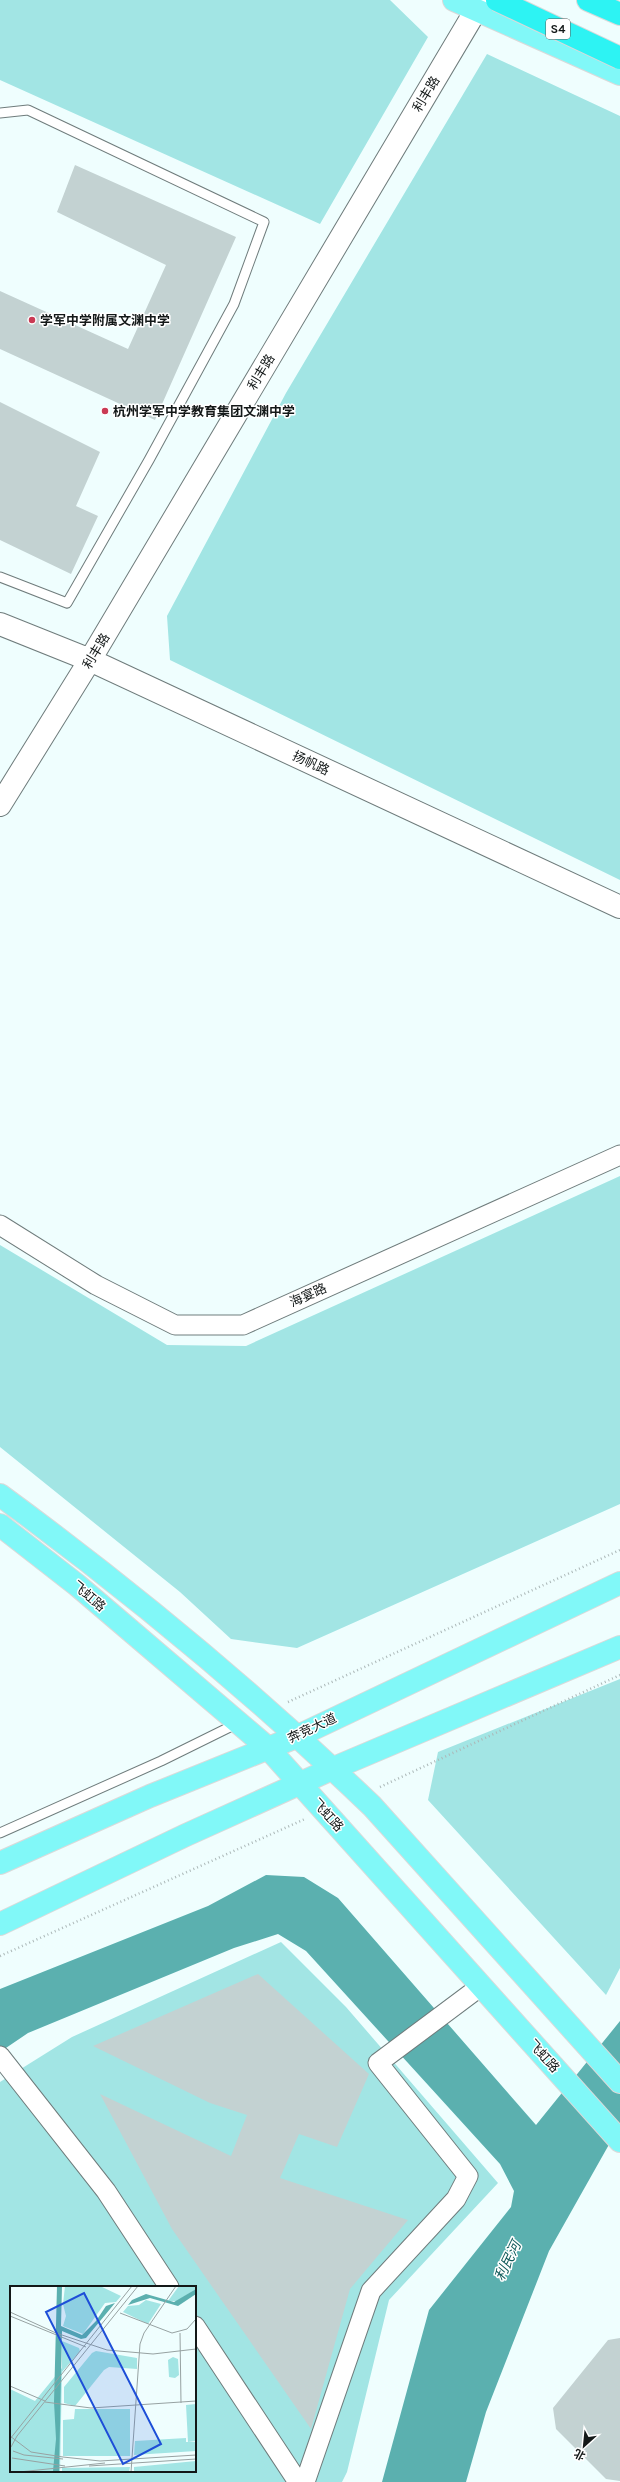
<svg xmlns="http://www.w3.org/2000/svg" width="620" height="2482" font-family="Karla,'Noto Sans SC',sans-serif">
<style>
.green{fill:#a2e5e4;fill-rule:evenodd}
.water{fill:#5bb0af}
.building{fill:#c3d2d2}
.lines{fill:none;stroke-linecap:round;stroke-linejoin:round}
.lane-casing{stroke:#6f7c7c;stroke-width:11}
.street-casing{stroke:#6f7c7c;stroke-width:21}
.secondary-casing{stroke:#6f7c7c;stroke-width:24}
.primary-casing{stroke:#d9dada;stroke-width:24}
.highway-casing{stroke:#d9dada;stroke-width:24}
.path{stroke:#acb8b8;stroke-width:2.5;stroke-dasharray:1 3;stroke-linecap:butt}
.lane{stroke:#fff;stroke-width:9}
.street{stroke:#fff;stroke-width:19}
.secondary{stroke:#fff;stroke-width:22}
.primary{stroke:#81f8f8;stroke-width:22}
.highway{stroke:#2df3f3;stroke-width:22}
.highway-bridge-casing{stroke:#d9dada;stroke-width:24;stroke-linecap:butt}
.highway-bridge{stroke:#2df3f3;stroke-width:22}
.poi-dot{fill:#ca3a54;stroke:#fff;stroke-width:1.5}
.labels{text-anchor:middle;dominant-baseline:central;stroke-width:3;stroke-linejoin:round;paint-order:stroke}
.shield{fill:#fff;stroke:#5a5d5d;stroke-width:1}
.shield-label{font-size:12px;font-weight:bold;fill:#131818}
.street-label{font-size:13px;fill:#131818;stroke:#fff}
.poi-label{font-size:13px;font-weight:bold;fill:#131818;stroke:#fff;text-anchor:start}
.water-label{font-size:14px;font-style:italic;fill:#0f5959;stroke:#fff}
.inset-road{fill:none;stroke:#97a2a2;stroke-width:1}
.view{fill:#1d4ed8;fill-opacity:0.15;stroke:#1d4ed8;stroke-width:2}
.inset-edge{fill:none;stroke:#131818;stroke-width:2}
</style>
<rect width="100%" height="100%" fill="#effefe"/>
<path class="green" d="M 0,0 L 390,0 L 428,37 L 320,224 L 0,80 Z
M 487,54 L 620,116 L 620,880 L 170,660 L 167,616 L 286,393 Z
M 620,1176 L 620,1504 L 297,1648 L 231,1639 L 180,1592 L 0,1447 L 0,1245 L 167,1345 L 246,1346 Z
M 620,1679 L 620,1968 L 606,1995 L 428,1800 L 438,1752 Z
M 281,1942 L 346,2007 L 498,2183 L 389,2300 L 347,2472 L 342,2482 L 0,2482 L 0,2082 L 72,2037 ZM 11,2287 L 195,2287 L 195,2471 L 11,2471 Z"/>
<path class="water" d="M 266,1875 L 304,1877 L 338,1898 L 536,2125 L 620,2021 L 620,2125 L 549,2251 L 486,2412 L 466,2482 L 382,2482 L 429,2310 L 511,2207 L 514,2191 L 500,2164 L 306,1951 L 278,1934 L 234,1948 L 28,2033 L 0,2052 L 0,1989 L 208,1906 Z"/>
<path class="building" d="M 75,165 L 236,237 L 155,420 L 0,349 L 0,291 L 128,349 L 166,265 L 57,212 Z
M 0,402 L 100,452 L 76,506 L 98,516 L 71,574 L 0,540 Z
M 258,1974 L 369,2074 L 337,2147 L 299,2134 L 280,2178 L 408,2220 L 350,2289 L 311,2429 L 172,2229 L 100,2094 L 231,2156 L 247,2115 L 210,2103 L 93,2046 Z
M 620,2338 L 620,2481 L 606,2479 L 556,2429 L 553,2408 L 608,2340 Z"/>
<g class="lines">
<defs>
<path id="lane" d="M 0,113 L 28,110 L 264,222 L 234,304 L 149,460 L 67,603 L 0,577
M 0,1833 L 161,1761 L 238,1723"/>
<path id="street" d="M 0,1225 L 96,1285 L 175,1325 L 243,1325 L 620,1155
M 0,2056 L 106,2191 L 169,2287
M 195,2326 L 298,2482
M 305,2482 L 371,2291 L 456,2199 L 468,2176 L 378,2063 L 481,1986"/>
<path id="secondary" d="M 0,624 L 90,660 L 620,907
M 0,805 L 90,660 L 482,0"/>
<path id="primary" d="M 454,0 L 620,74
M 0,1495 C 131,1591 255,1694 372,1806 L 620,2082
M 0,1525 L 77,1585 L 268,1748 L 620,2141
M 0,1863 L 150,1796 L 296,1737 L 620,1583
M 0,1924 L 186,1835 L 334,1768 L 620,1647"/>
<path id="highway" d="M 588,0 L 620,14"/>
</defs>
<use href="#lane" class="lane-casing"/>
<use href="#street" class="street-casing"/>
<use href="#secondary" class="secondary-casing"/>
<use href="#primary" class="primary-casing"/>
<use href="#highway" class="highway-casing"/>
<path class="path" d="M 288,1702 L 620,1550
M 380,1787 L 620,1675
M 0,1956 L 305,1819"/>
<use href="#lane" class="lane"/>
<use href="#street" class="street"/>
<use href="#secondary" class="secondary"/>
<use href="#primary" class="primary"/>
<use href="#highway" class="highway"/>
<defs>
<path id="highway-bridge" d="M 497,0 L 620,58"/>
</defs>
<use href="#highway-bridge" class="highway-bridge-casing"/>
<use href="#highway-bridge" class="highway-bridge"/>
</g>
<g class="poi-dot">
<circle cx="32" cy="320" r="4"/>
<circle cx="105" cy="411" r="4"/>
</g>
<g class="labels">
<rect class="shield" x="546" y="19" width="24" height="20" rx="3"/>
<g class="shield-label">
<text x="558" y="29">S4</text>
</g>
<g class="street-label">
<text transform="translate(426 94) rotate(-59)">利丰路</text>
<text transform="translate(261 372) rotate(-59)">利丰路</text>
<text transform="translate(96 651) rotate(-59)">利丰路</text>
<text transform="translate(311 763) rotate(25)">扬帆路</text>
<text transform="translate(308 1295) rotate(-24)">海宴路</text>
<text transform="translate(89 1596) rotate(40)">飞虹路</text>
<text transform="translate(312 1728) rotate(-25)">奔竞大道</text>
<text transform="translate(328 1815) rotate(48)">飞虹路</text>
<text transform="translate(544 2056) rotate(48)">飞虹路</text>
</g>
<g class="poi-label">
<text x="40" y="320">学军中学附属文渊中学</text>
<text x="113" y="411">杭州学军中学教育集团文渊中学</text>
</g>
<g class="water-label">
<text transform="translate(508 2261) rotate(-64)">利民河</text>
</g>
</g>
<g transform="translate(10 2286)">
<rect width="186" height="186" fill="#effefe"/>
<path d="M 55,0 L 90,0 L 111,10 L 106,16 L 95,17 L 73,48 L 53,40 L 56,30 L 53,18 ZM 169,0 L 186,0 L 186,3 L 167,15 L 158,15 ZM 136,14 L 151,18 L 138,38 L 113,26 L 118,20 L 129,19 ZM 52,55 L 69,62 L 70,65 L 52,86 L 50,186 L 0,186 L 0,103 L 25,115 L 52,82 ZM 86,65 L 127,72 L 127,83 L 99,81 L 94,84 L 65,120 L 54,117 L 54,101 L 82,67 ZM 163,71 L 168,73 L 169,89 L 165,92 L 159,91 L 158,74 ZM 186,118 L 186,155 L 178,156 L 176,119 ZM 65,123 L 120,123 L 120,170 L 53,170 L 53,134 L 64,133 ZM 176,152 L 176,156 L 186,156 L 186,165 L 124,169 L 125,155 ZM 186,175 L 186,186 L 124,186 L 124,181 ZM 120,181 L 119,186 L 52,186 L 52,182 Z" fill="#a2e5e4"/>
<path d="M 47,0 L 52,0 L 51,40 L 72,49 L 86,35 L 96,20 L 105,17 L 76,52 L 71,53 L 52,45 L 49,186 L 43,185 L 46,153 L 44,116 ZM 186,3 L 186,8 L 168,20 L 140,12 L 118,19 L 122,14 L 136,8 L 164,16 Z" fill="#5bb0af"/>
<path class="inset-road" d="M 0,26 L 46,47 L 97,64 L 143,68 L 186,63M 110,27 L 162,47 L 177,43 L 186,33M 0,30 L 76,61M 170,47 L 171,117M 0,100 L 35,115M 35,116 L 81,122 L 186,115M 0,150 L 21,166 L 53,171 L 90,175 L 186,169M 0,153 L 122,0M 1,161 L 7,150 L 128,0M 3,165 L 14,169 L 53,173M 2,172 L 55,180M 79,180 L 186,173M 9,186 L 95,177M 121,186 L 130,58 L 134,47 L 166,0"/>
<path class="view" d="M 74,7 L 151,158 L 113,178 L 36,26 Z"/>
<rect width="186" height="186" class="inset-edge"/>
</g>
<g transform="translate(584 2446) rotate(207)" stroke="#ffffff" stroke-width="3" paint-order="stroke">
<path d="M0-3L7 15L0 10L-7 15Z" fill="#131818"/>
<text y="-6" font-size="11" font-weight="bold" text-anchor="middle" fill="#131818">北</text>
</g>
</svg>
